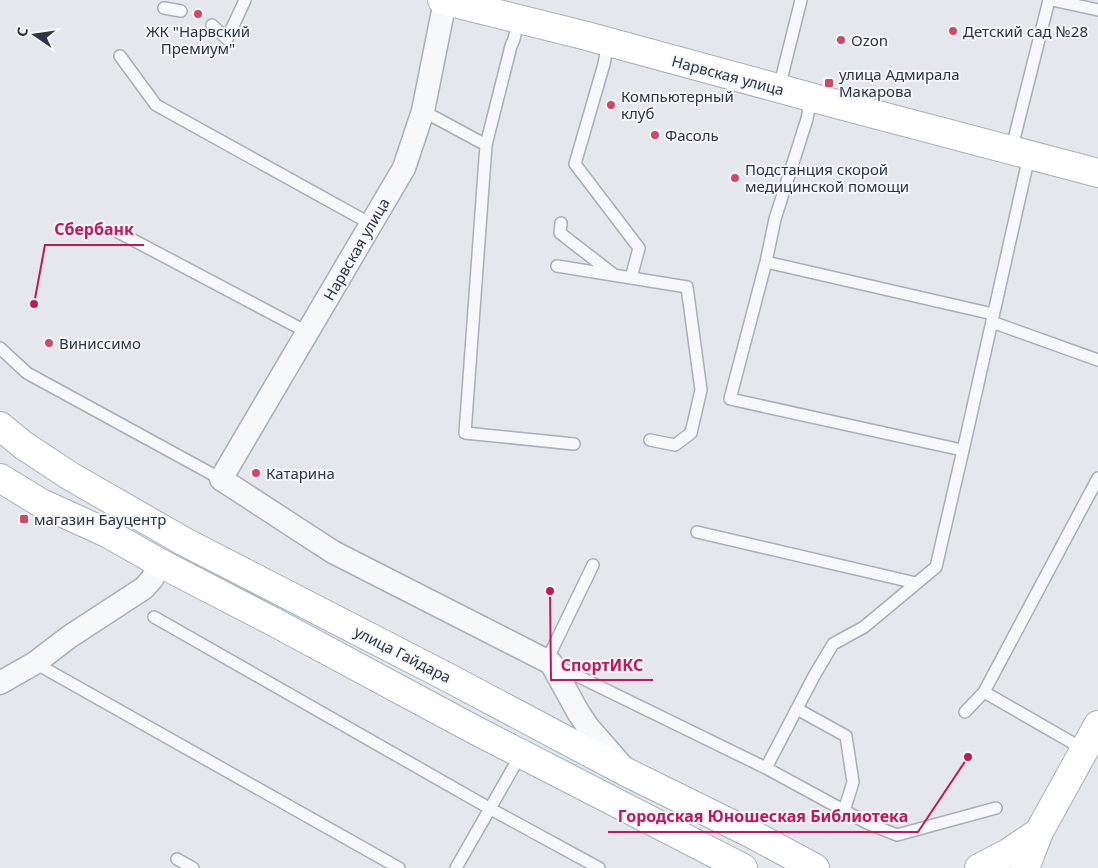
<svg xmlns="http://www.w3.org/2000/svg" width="1098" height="868" font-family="'Noto Sans',sans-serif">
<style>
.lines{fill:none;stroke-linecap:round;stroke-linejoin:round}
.lane-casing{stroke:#a9afb7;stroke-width:14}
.street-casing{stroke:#a9afb7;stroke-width:25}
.secondary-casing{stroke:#a9afb7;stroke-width:30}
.primary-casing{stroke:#a3adb8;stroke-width:30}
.lane{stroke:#f7f8fa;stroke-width:11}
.street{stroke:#f7f8fa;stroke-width:22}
.secondary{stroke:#fff;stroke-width:28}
.primary{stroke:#fff;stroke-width:28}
.poi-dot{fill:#d24767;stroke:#f4f6f9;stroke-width:2}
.labels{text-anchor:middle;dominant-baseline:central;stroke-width:4;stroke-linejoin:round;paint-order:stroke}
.poi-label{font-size:15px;fill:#2b3645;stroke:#f4f6f9;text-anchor:start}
.street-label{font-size:15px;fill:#2b3645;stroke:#f4f6f9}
.leader{fill:none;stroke:#c2185b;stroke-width:2}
.callout-dot{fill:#c2185b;stroke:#f4f6f9;stroke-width:2}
.callout-label{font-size:16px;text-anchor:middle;font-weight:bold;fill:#c2185b;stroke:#f4f6f9;stroke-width:4;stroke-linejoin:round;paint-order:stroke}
</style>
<rect width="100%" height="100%" fill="#e4e8ec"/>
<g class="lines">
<defs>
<path id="lane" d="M 1052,0 L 1098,10
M 164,8 L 181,11
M 212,25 L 227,39 L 245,0
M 608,42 L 604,64 L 575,164 L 639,248 L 631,278
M 120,56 L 156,105 L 371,224
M 779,88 L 801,0
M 811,97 L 807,119 L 775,219 L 766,262 L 993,314
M 423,111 L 486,145 L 465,433 L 574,444
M 486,145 L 511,46 L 514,39 L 519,18
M 1011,151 L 1049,0
M 561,223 L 560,233 L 613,274
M 118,232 L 307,332
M 766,262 L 730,399 L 962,450
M 557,266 L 687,287 L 701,390 L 691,433 L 675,445 L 650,440
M 992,322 L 1098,360
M 0,348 L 27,373 L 221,479
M 697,532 L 916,583
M 154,617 L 489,808 L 599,868
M 547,660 L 593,565
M 35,663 L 399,868
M 555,665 L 766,768 L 867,823 L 897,835 L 996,808
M 797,709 L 846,736 L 853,782 L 844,811
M 965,712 L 984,692
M 1085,750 L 984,692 L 1098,478
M 766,768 L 814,676 L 833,644 L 864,627 L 936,567 L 967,433 L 1029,156
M 177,859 L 193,868
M 456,868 L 521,754"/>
<path id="street" d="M 445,1 L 423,111 L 404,168 L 221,479 L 333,552 L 551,663 L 578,712 L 588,727 L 623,767
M 0,683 L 35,663 L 69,637 L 144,588 L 152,579 L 160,563"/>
<path id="secondary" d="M 442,0 L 583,35 L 825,101 L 1098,173
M 979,868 L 1008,853 L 1039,832
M 1025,868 L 1039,832 L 1098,725"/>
<path id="primary" d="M 0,426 L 23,445 L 70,476 L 183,541 L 449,678 L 626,772 L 750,833 L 815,868
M 0,478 L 41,503 L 107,533 L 160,563 L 274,622 L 473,729 L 743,868"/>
</defs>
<use href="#lane" class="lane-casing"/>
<use href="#street" class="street-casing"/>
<use href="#secondary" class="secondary-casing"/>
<use href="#primary" class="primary-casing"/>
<use href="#lane" class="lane"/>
<use href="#street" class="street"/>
<use href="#secondary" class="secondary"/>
<use href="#primary" class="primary"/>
</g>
<g class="poi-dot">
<circle cx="198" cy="14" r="5"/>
<circle cx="953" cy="31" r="5"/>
<circle cx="841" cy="40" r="5"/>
<rect x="824" y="78" width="10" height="10" rx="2.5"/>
<circle cx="611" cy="105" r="5"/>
<circle cx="655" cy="135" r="5"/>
<circle cx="735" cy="178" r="5"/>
<circle cx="49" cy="343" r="5"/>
<circle cx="256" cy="473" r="5"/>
<rect x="19" y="514" width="10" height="10" rx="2.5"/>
</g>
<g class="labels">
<g class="poi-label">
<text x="198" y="31" text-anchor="middle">ЖК "Нарвский<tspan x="198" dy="17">Премиум"</tspan></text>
<text x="963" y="31">Детский сад №28</text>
<text x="851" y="40">Ozon</text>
<text x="839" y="74">улица Адмирала<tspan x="839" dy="17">Макарова</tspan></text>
<text x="621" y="96">Компьютерный<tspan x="621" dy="17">клуб</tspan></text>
<text x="665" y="135">Фасоль</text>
<text x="745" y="169">Подстанция скорой<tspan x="745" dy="17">медицинской помощи</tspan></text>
<text x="59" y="343">Виниссимо</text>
<text x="266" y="473">Катарина</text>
<text x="34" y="519">магазин Бауцентр</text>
</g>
<g class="street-label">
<text transform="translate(728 75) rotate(15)">Нарвская улица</text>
<text transform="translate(356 249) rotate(-60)">Нарвская улица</text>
<text transform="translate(403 654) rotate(27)">улица Гайдара</text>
</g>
</g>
<path class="leader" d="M34 304L45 245H144M550 591L551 680H653M968 757L918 832H608"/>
<g class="callout-dot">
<circle cx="34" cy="304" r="5"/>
<circle cx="550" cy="591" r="5"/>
<circle cx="968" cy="757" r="5"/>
</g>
<g class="callout-label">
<text x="94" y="235">Сбербанк</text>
<text x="602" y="671">СпортИКС</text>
<text x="763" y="822">Городская Юношеская Библиотека</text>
</g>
<g transform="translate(35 35) rotate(283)" stroke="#f4f6f9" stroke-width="4" paint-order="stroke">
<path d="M0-4L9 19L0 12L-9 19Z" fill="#2b3645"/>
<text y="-8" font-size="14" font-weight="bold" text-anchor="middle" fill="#2b3645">С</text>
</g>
</svg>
